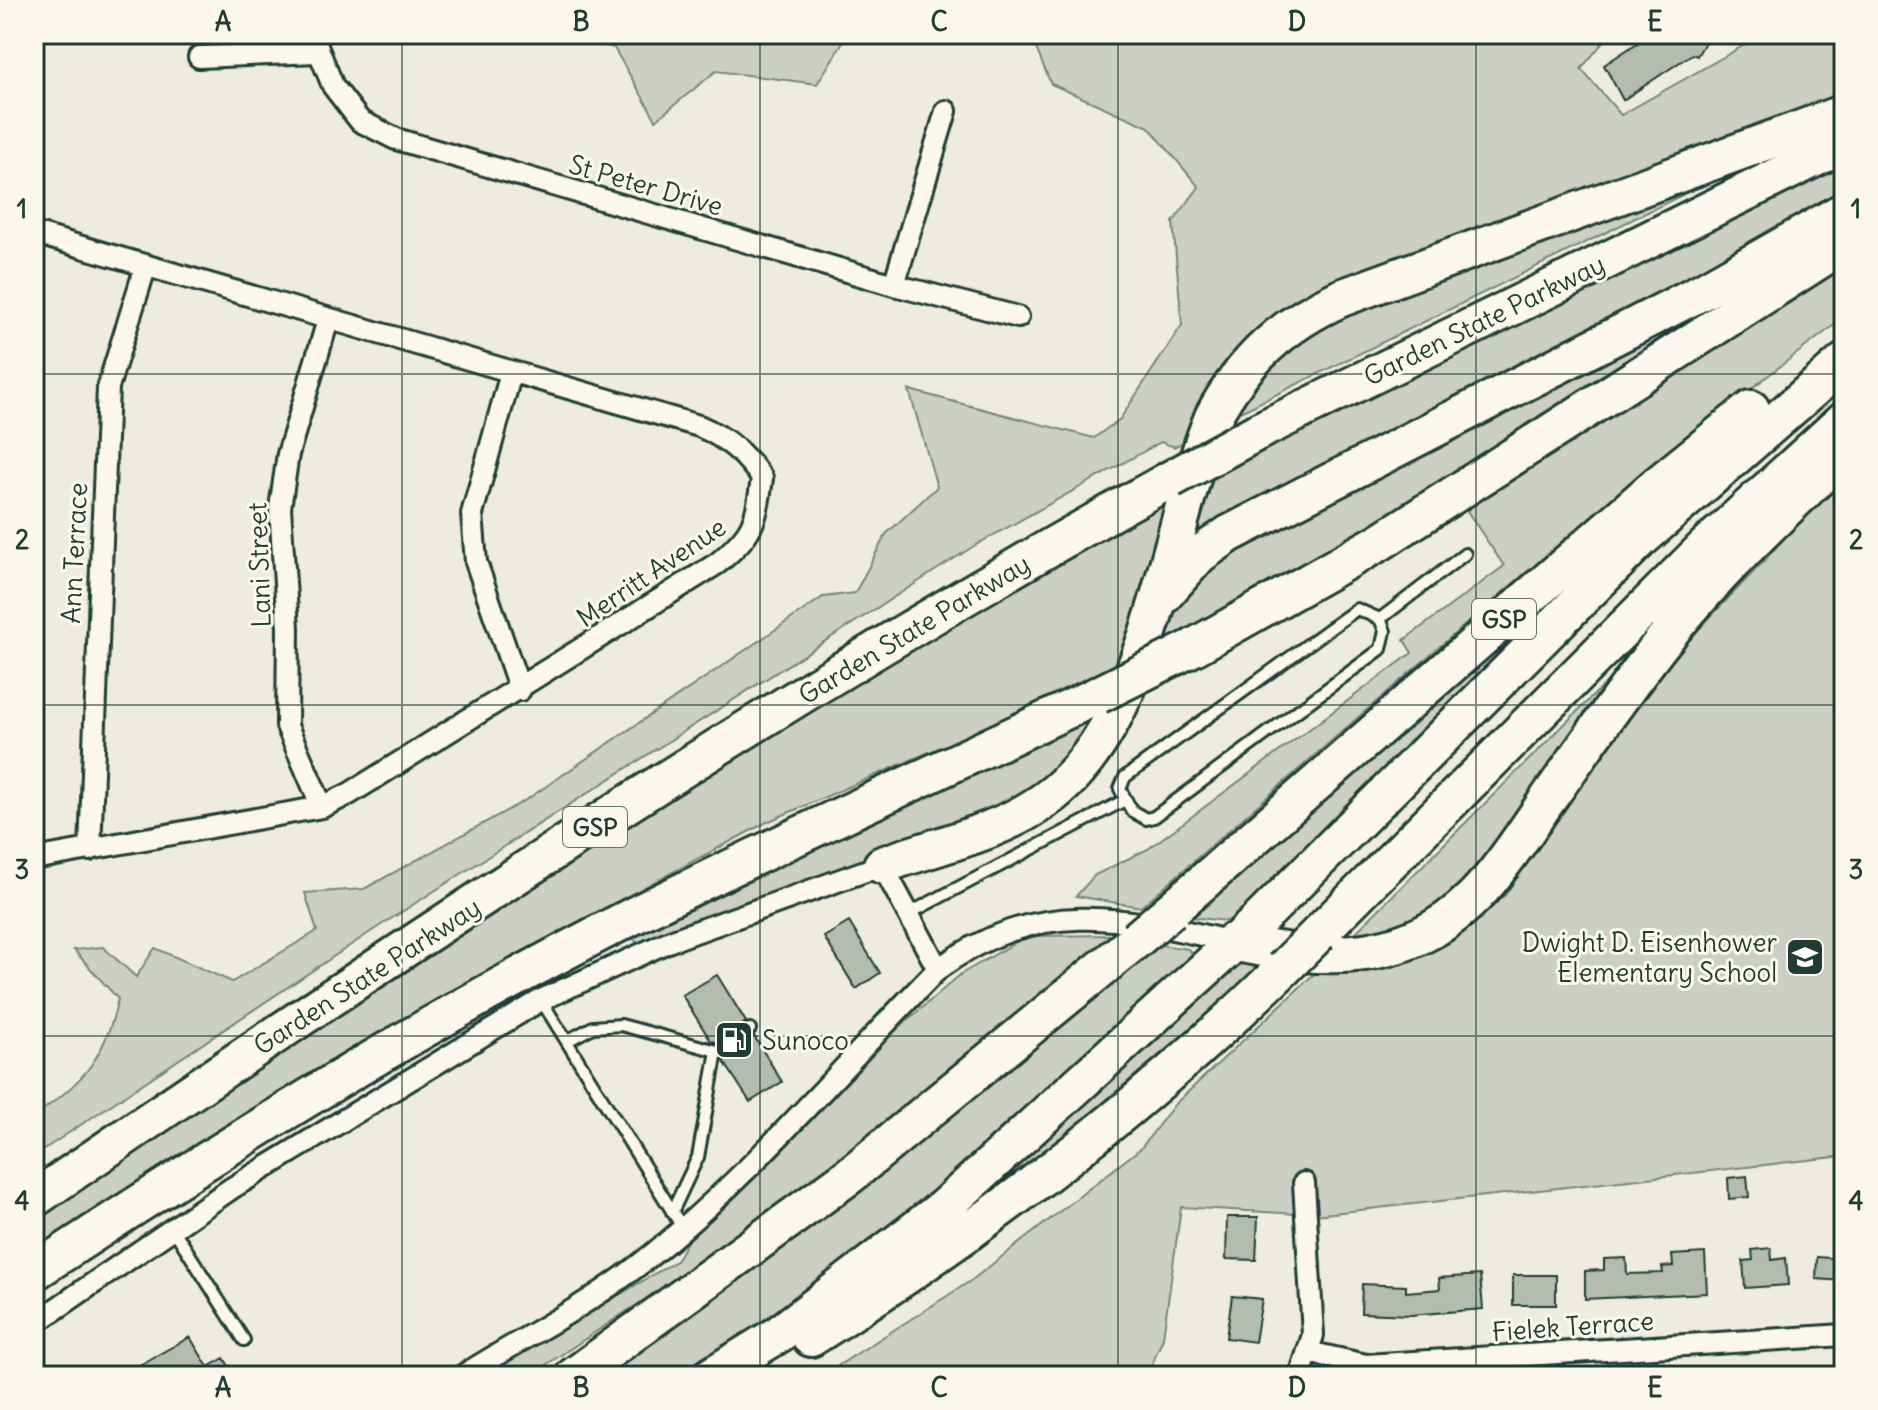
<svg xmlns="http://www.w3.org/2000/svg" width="1878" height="1410" font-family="Delius,sans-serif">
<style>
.green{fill:#cbcfc4;stroke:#75867c;stroke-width:2}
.building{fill:#b4bbb0;stroke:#1f3d34;stroke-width:2}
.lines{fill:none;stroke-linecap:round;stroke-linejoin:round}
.lane-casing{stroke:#1f3d34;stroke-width:16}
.street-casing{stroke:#1f3d34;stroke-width:26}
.highway-casing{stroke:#1f3d34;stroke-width:42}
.lane{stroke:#fbf7ec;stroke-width:10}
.street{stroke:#fbf7ec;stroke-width:20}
.highway{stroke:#fbf7ec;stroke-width:36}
.highway-bridge-casing{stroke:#1f3d34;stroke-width:42;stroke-linecap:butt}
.highway-bridge{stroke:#fbf7ec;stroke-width:36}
.grid{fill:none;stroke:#1f3d34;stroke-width:2;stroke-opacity:0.55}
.labels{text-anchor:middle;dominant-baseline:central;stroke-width:6;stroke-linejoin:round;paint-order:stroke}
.shield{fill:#fbf7ec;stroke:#61756b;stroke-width:2}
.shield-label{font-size:24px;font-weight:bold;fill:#1f3d34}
.street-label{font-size:26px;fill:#1f3d34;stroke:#fbf7ec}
.poi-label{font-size:26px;fill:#1f3d34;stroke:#fbf7ec;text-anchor:end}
.neatline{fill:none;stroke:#1f3d34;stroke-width:3}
.grid-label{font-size:26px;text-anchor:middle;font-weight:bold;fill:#1f3d34}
</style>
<rect width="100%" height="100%" fill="#eeece1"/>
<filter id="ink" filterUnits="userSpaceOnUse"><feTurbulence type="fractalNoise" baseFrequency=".0125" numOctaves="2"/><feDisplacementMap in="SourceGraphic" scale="16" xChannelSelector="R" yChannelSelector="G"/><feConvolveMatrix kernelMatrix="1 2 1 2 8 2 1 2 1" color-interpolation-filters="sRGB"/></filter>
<g filter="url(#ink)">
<path class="green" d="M 565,34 L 848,34 L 817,84 L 716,71 L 656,120 L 614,48 Z
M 1030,34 L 1610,34 L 1581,69 L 1621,115 L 1764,34 L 1844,34 L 1844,95 L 1576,203 L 1343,287 L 1198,435 L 1174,447 L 1161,442 L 974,546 L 375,929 L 34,1156 L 34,1116 C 83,1083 105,1058 118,999 L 74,950 L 103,947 L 136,977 L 155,948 L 232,982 L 317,931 L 305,893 L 364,889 L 526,800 L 823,597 L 855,593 L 886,534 L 937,487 L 909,390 L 1094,438 L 1120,419 L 1182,325 L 1173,222 L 1199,187 L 1149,127 L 1051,84 Z
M 1844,159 L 1844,197 L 1189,542 L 1199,483 Z
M 1731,171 L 1220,422 L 1236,387 L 1333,308 Z
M 1844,262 L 1844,318 C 1599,500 1372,707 1141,907 L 1076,896 L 1095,875 L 1148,849 L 1412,653 L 1404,640 L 1504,566 L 1465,508 Z
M 1739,282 L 1606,376 L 1409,505 L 1149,650 L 1158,620 L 1223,547 Z
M 1844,469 L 1844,1156 L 1315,1215 L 1181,1207 L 1163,1338 L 1147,1376 L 822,1376 L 972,1280 L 1141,1148 L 1175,1104 L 1314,974 L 1434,945 L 1505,895 L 1664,665 L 1766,559 Z
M 1179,495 L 1130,659 L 1029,709 L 767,822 L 470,980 L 163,1168 L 34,1253 L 34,1222 L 211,1096 L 888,660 Z
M 1619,544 L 1235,922 L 1190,917 Z
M 1670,619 L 1483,879 L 1421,927 L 1339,949 Z
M 1107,713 L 1047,787 L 834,875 L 637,943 L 629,933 Z
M 1114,935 L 771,1216 L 529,1376 L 483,1376 L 676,1261 L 694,1229 L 881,1043 L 961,974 L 1027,936 Z
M 1154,944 L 1188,949 L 1198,960 L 912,1228 L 800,1305 L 681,1376 L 607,1376 L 838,1205 Z
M 1229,961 L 1259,964 L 1252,976 L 1024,1170 L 1010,1165 Z"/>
<path class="building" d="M 1651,34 L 1710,34 L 1697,56 L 1692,54 L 1623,100 L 1604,65 Z
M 849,922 L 880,973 L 856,989 L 824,937 Z
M 717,975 L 746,1022 L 716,1042 L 711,1041 L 682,995 Z
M 754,1036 L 782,1082 L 750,1102 L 723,1060 L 724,1056 Z
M 1747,1176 L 1749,1197 L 1729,1199 L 1728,1178 Z
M 1227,1217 L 1258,1217 L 1256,1260 L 1226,1259 Z
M 1771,1248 L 1772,1260 L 1786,1258 L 1788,1285 L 1745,1288 L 1743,1261 L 1753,1260 L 1752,1250 Z
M 1705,1253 L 1707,1293 L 1585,1299 L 1585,1271 L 1604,1270 L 1604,1259 L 1626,1258 L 1627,1274 L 1663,1273 L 1662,1267 L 1673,1266 L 1672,1255 Z
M 1817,1257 L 1844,1259 L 1844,1281 L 1816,1279 Z
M 1480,1275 L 1483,1309 L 1411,1315 L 1361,1313 L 1362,1284 L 1406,1286 L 1406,1292 L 1440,1289 L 1439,1278 Z
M 1513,1275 L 1556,1275 L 1556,1305 L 1513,1305 Z
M 1232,1296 L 1262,1299 L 1255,1342 L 1226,1338 Z
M 190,1337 L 208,1367 L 224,1358 L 235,1376 L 120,1376 Z"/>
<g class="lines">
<defs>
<path id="lane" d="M 1357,609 L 1380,619 L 1385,631 L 1381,649 L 1154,817 L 1146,819 L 1132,811 L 1120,789 L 1125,777 Z
M 1380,619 L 1465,554
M 908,914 L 1125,800
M 541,1000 L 682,1227
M 567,1041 L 593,1027 L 621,1025 L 717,1051
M 672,1212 L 698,1157 L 717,1051 L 750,1029
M 172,1227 L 244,1340"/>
<path id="street" d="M 312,34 L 333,86 L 360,121 L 396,139 L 894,285 L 1018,317
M 199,57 L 317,52
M 34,233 L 699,426 C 727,438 744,453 762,478 C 756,524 753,533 718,563 L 349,794 L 322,807 L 34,859
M 894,285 L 946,111
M 511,373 L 472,514 L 476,562 L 520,690
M 322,807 L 287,726 L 288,628 L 280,508 L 288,454 L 328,320
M 90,850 L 108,387 L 146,265
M 34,1324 L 232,1188 L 541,1000 L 670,941 L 882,865 L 938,969
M 1308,1352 L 1366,1365 L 1844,1335
M 462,1376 C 516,1342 575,1312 627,1274 C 739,1191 839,1069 938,969 C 1037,897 1121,916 1232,942
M 1300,1376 L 1313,1335 L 1304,1183"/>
<path id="highway" d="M 1257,432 L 1844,144
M 1161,598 L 1199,555 L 1229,534 L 1705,290 L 1844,211
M 1194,647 L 1380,542 L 1844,244
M 882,865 C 935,846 999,833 1045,800 C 1150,726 1166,532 1213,417 C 1243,361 1283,324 1341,298 L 1844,113
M 1171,910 L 1657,485 L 1751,409
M 1319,933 L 1705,547 L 1844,420
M 1232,942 C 1300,956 1370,965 1433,929 C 1484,900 1515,846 1548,799 C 1585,747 1620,696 1659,646 C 1714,576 1779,515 1844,454
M 34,1199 C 403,946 779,696 1171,479
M 34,1272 C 226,1146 420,1024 625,920 C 781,841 941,771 1098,695
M 811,1338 C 981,1231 1139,1109 1283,969
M 574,1376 L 849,1176 L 1136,940
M 711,1376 L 779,1334 L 943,1208 L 1257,922 L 1641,539 L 1844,362"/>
</defs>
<use href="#lane" class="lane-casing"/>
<use href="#street" class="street-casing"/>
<use href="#highway" class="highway-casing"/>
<use href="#lane" class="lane"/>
<use href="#street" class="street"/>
<use href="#highway" class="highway"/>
<defs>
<path id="highway-bridge" d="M 1171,479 L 1257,432
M 1098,695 L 1194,647
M 1136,940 L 1171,910
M 1283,969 L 1319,933"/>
</defs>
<use href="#highway-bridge" class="highway-bridge-casing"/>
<use href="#highway-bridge" class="highway-bridge"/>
</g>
</g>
<path class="grid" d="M 402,34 L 402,1376M 760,34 L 760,1376M 1118,34 L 1118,1376M 1476,34 L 1476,1376M 34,374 L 1844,374M 34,705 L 1844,705M 34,1036 L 1844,1036"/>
<defs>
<symbol id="school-square" viewBox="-11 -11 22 22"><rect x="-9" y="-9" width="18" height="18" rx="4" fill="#1f3d34" stroke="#fbf7ec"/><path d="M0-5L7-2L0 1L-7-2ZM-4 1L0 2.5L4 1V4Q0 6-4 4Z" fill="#fff"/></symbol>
<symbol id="fuel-square" viewBox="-11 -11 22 22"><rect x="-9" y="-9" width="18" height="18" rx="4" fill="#1f3d34" stroke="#fbf7ec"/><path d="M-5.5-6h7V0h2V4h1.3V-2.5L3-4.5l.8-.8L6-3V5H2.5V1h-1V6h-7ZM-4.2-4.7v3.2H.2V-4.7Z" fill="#fff"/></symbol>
</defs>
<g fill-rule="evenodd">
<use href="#school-square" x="1783" y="935" width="44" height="44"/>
<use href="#fuel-square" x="712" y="1018" width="44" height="44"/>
</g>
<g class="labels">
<g class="shield">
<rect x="1472" y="599" width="64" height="40" rx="6"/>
<rect x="563" y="807" width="64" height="40" rx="6"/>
</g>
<g class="shield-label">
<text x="1504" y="619">GSP</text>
<text x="595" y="827">GSP</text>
</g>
<g class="street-label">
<text transform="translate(646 185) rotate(16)">St Peter Drive</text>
<text transform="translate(1484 320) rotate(-26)">Garden State Parkway</text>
<text transform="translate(74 553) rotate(-87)">Ann Terrace</text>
<text transform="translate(259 565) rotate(-92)">Lani Street</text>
<text transform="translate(651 572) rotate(-34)">Merritt Avenue</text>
<text transform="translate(914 629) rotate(-31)">Garden State Parkway</text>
<text transform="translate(367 976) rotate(-33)">Garden State Parkway</text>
<text transform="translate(1573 1326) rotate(-4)">Fielek Terrace</text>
</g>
<g class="poi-label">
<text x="1777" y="942">Dwight D. Eisenhower<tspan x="1777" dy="30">Elementary School</tspan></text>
<text x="762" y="1040" text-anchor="start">Sunoco</text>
</g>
</g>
<rect width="1878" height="1410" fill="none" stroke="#fbf7ec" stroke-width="88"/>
<rect x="44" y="44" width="1790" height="1322" class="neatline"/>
<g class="grid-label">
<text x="223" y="31">A</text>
<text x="581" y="31">B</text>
<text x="939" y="31">C</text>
<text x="1297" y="31">D</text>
<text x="1655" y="31">E</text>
<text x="22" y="218">1</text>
<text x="1856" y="218">1</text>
<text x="22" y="549">2</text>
<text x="1856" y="549">2</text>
<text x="22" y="879">3</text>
<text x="1856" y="879">3</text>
<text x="22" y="1210">4</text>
<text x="1856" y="1210">4</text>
<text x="223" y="1397">A</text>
<text x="581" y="1397">B</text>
<text x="939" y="1397">C</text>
<text x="1297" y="1397">D</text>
<text x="1655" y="1397">E</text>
</g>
</svg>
